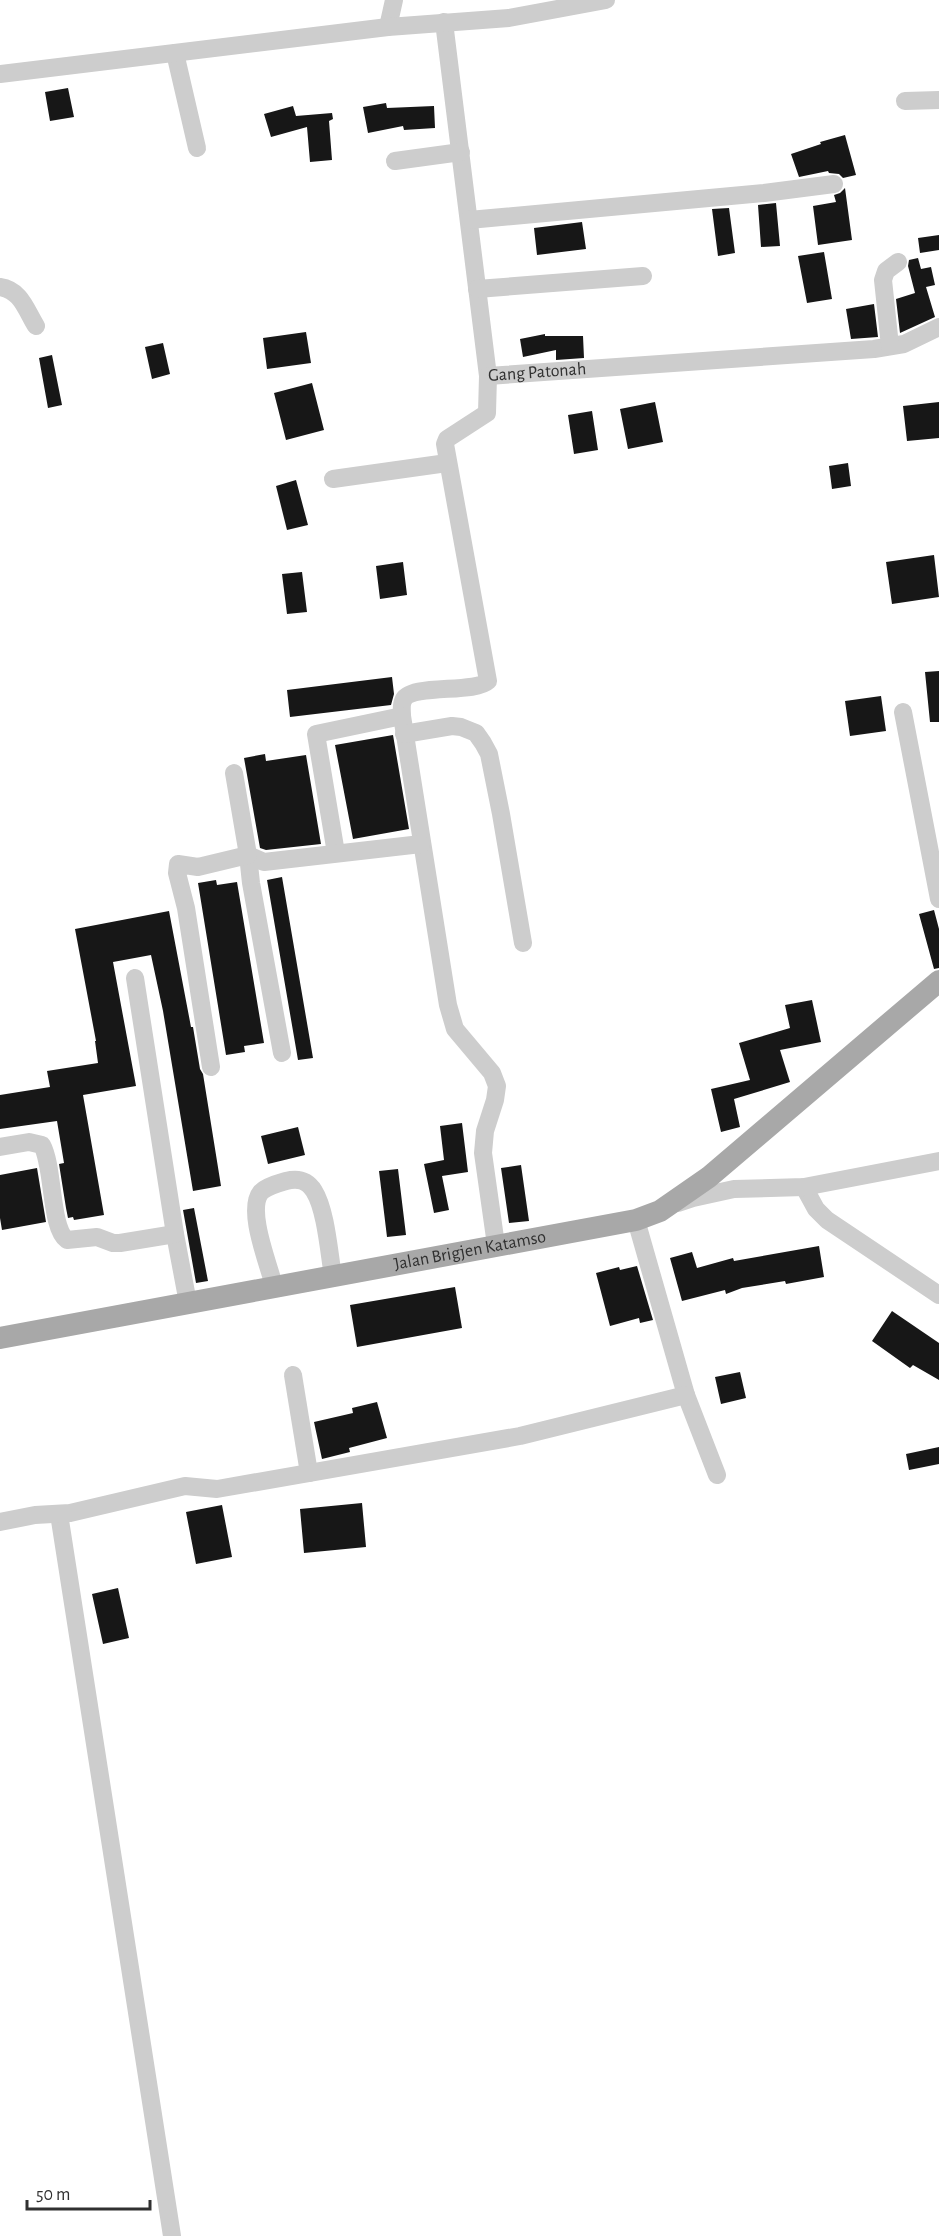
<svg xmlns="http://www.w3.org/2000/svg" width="939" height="2236" font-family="'Alegreya Sans',sans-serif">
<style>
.building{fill:#171717}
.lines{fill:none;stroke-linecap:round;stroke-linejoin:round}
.minor{stroke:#cdcdcd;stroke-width:18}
.major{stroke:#a8a8a8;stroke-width:22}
.labels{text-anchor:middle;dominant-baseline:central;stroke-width:6;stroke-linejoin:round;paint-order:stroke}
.street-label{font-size:18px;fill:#303030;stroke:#fff}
</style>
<rect width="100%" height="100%" fill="#fff"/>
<path class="building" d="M 68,88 L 74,117 L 50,121 L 45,92 Z
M 386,103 L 387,108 L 434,106 L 435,128 L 404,130 L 403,126 L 368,133 L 363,107 Z
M 293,106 L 296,116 L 332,113 L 333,119 L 329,121 L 332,160 L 310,162 L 307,127 L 271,137 L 264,114 Z
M 845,135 L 856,175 L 843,178 L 839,174 L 829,173 L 828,171 L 799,177 L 791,154 L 821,144 L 820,142 Z
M 845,188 L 852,240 L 818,245 L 813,206 L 836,202 L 834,195 L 840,193 Z
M 776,203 L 780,246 L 761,247 L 758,205 Z
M 729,208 L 735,253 L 718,256 L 712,209 Z
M 582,222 L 586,249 L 537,255 L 534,228 Z
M 939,235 L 939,250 L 920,253 L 918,238 Z
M 824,252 L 832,299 L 807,303 L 798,256 Z
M 918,258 L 921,269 L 931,267 L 935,285 L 926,287 L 935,317 L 900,333 L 896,299 L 915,293 L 908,266 L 909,260 Z
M 874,304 L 878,337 L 851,339 L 846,309 Z
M 306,332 L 311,363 L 267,369 L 263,338 Z
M 545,334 L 545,336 L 583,336 L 584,358 L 556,360 L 556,350 L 523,357 L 520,339 Z
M 163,343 L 170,374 L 152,379 L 145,347 Z
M 52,355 L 62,405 L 48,408 L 39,358 Z
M 312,383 L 324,430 L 286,440 L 274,393 Z
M 655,402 L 663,442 L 628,449 L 620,409 Z
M 939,402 L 939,438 L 907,441 L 903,406 Z
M 592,411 L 598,450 L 574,454 L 568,415 Z
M 848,463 L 851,486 L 832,489 L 829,466 Z
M 296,480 L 308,525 L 287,530 L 276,486 Z
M 934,555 L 939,597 L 892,604 L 886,562 Z
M 403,562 L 407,595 L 380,599 L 376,566 Z
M 302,572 L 307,612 L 287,614 L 282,574 Z
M 939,671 L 939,722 L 930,722 L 925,672 Z
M 392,677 L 394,694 L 391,705 L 290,717 L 287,690 Z
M 881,696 L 886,731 L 850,736 L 845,701 Z
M 393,735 L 409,829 L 353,839 L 335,745 Z
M 265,754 L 266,761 L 306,755 L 321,844 L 266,850 L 260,848 L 244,758 Z
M 282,877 L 313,1058 L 298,1060 L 267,880 Z
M 216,880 L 217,885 L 237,882 L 264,1043 L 244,1046 L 245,1052 L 226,1055 L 198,883 Z
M 934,910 L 939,929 L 939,968 L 934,969 L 919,914 Z
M 169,911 L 191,1027 L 193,1027 L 200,1069 L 203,1074 L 221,1186 L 193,1191 L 163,1011 L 151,955 L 113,962 L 136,1086 L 83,1095 L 104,1215 L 74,1220 L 73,1217 L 68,1218 L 66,1208 L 59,1164 L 64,1163 L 57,1121 L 0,1129 L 0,1095 L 50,1087 L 47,1071 L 98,1063 L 95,1041 L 96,1041 L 75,929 Z
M 812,1000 L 821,1042 L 780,1050 L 790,1082 L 734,1099 L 740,1127 L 721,1132 L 711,1089 L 750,1080 L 739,1043 L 790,1028 L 785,1005 Z
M 462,1123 L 468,1172 L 442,1176 L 449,1210 L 434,1213 L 424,1164 L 444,1160 L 440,1126 Z
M 298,1127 L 305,1155 L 268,1164 L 261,1136 Z
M 521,1165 L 529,1221 L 509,1223 L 501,1168 Z
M 37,1168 L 46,1222 L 2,1230 L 0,1218 L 0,1175 Z
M 398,1169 L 406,1235 L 387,1237 L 379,1171 Z
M 194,1208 L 208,1281 L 196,1283 L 183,1210 Z
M 819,1246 L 824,1277 L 786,1284 L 785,1281 L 742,1288 L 726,1294 L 725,1290 L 682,1301 L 670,1258 L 692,1252 L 697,1268 L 733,1258 L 734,1261 Z
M 637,1266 L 653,1320 L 640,1323 L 639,1318 L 610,1326 L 596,1273 L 619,1267 L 620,1270 Z
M 455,1287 L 462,1328 L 357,1347 L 350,1305 Z
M 892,1311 L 939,1343 L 939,1380 L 913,1365 L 910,1368 L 872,1341 Z
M 740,1372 L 746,1398 L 721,1404 L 715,1377 Z
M 377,1402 L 387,1438 L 349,1448 L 350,1452 L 322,1459 L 314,1422 L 353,1413 L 352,1408 Z
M 939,1447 L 939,1464 L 909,1470 L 906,1454 Z
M 362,1503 L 366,1547 L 304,1553 L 300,1509 Z
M 222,1505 L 232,1557 L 196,1564 L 186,1512 Z
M 118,1588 L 129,1638 L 103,1644 L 92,1594 Z"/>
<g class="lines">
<g class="minor">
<path id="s1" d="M 444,22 L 488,376 L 874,349 L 904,344 L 939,327"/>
<path d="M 388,27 L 394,0"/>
<path d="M 175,53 L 197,148"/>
<path d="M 0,74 L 388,27 L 509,18 L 606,0"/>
<path d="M 905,101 L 939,100"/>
<path d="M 395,161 L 461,152"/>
<path d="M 469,220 L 764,193 L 834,184"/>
<path d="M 0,287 C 21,290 26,310 36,326"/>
<path d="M 477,289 L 643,276"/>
<path d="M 890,346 L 883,280 L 886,271 L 898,262"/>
<path d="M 488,376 L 487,413 L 447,439 L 445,444 L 488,681 C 474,694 409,683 403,701 C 401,705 402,712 402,716 L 448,1005 L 455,1029 L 492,1073 L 497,1086 L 495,1100 L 485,1131 L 483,1153 L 496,1245"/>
<path d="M 333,479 L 447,463"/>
<path d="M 903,712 L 939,899"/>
<path d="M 404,734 L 452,726 L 461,727 L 476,733 L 483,743 L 489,754 L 501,814 L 523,943"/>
<path d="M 336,853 L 316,734 L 402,716"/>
<path d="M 135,978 L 175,1234 L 188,1303"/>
<path d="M 282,1053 L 251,883 L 248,855 L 264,862 L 421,844"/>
<path d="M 211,1067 L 186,908 L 177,873 L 178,864 L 198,867 L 248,855 L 234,773"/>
<path d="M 0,1147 L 29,1142 L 42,1145 C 54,1167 50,1228 67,1240 L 97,1237 L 113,1243 L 120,1243 L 175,1234"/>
<path d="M 804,1187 L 816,1209 L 827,1220 L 939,1295"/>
<path d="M 678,1203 L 693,1198 L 734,1189 L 804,1187 L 939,1161"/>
<path d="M 636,1220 L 686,1395 L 717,1475"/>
<path d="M 274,1286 C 269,1265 246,1210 261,1192 C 267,1186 279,1183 286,1181 C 298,1178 307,1180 314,1191 C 326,1210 329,1253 333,1276"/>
<path d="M 293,1375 L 309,1473"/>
<path d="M 59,1514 L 172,2236"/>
<path d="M 0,1522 L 35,1515 L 70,1513 L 185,1486 L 217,1489 L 520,1436 L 686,1395"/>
</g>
<path class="major" id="s2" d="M 0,1338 L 636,1220 L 660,1211 L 709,1177 L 939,981"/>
</g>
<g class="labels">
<g class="street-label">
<text stroke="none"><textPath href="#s1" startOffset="406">Gang Patonah</textPath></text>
<text stroke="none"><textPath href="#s2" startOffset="478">Jalan Brigjen Katamso</textPath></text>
</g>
</g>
<path d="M27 2200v9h123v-9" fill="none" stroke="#303030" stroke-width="3"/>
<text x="36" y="2200" font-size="18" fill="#303030" stroke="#ffffff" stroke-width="4.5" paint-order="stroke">50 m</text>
</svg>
